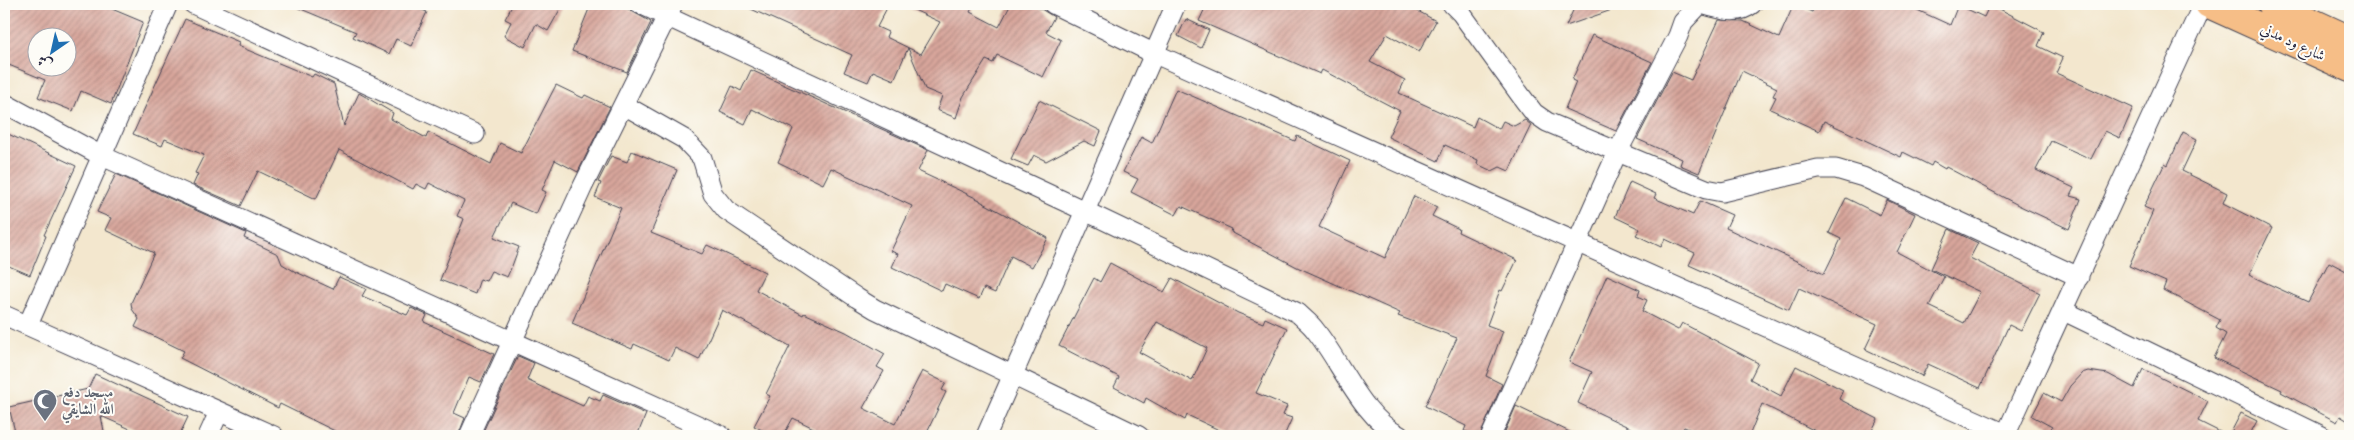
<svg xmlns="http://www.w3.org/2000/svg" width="2354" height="440" font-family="'IM FELL French Canon',Amiri,serif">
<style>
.building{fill:url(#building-hatch);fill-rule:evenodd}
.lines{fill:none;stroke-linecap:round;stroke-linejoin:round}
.street-casing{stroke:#414051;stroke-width:21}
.highway-casing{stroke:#414051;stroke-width:30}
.street{stroke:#fff;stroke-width:19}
.highway{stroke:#f6be87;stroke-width:28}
.labels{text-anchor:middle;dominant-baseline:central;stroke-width:4;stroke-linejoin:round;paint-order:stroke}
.street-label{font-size:15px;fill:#22223b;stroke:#fdfcf7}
.worship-label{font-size:15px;font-weight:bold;fill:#5b616d;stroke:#fdfcf7;text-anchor:start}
</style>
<defs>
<pattern id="building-hatch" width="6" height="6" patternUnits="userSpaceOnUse" patternTransform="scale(1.25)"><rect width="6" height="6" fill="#d8a69b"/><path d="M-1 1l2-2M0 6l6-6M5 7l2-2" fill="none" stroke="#af8780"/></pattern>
</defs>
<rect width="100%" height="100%" fill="#fdfcf7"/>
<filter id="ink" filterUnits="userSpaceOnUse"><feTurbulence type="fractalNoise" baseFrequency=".02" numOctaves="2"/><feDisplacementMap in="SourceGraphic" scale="10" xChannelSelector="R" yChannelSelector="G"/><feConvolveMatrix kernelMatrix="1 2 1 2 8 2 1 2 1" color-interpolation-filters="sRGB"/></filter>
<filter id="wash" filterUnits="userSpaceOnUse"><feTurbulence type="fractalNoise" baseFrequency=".0096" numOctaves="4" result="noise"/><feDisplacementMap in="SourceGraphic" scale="20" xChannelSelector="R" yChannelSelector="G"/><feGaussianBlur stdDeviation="1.12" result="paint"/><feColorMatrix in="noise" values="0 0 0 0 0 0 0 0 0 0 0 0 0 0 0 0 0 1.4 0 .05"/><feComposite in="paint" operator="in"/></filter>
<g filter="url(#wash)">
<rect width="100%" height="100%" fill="#f3e7ce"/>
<g id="blocks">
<path class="building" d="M 4,4 L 100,4 L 143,22 L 111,104 L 81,91 L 73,111 L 38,97 L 45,80 L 4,63 ZM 38,38 L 68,38 L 68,68 L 38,68 Z
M 289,4 L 408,4 L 427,12 L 411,46 L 396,39 L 389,54 L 353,37 L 356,32 Z
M 513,4 L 563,4 L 548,31 L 536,24 L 525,47 L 504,36 L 511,22 L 505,19 Z
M 591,4 L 619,4 L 651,22 L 627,72 L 572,51 Z
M 740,4 L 889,4 L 877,27 L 888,32 L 886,37 L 921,54 L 940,22 L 901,4 L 974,4 L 970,12 L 999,27 L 1011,4 L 1033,4 L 1054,17 L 1046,32 L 1061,40 L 1043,77 L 997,55 L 993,63 L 986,60 L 963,97 L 956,118 L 937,110 L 942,96 L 925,89 L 908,48 L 894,80 L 873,71 L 868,82 L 844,72 L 852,55 Z
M 1207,4 L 1405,4 L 1436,21 L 1419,52 L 1387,34 L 1370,62 L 1405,80 L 1399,93 L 1473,127 L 1477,117 L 1499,129 L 1503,121 L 1514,126 L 1525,120 L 1531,125 L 1509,171 L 1500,167 L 1492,171 L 1477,164 L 1478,160 L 1445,145 L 1438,161 L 1388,137 L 1400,111 L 1322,70 L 1320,74 L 1199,21 Z
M 1576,4 L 1622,4 L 1623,6 L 1566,26 Z
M 1794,4 L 1812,12 L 1816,4 L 1904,4 L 1950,25 L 1958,5 L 1984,17 L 1990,4 L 2044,32 L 2038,46 L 2063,58 L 2056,73 L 2133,108 L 2120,138 L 2105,131 L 2091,159 L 2051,141 L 2036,170 L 2074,188 L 2070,196 L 2081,199 L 2069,229 L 2018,205 L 1946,167 L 1945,169 L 1933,162 L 1931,166 L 1903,152 L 1901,157 L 1824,121 L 1819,131 L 1770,109 L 1776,97 L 1773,96 L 1777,88 L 1742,71 L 1699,173 L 1680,165 L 1682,159 L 1637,139 L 1672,72 L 1691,80 L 1719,20 L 1743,21 L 1779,38 Z
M 185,19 L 239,42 L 238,46 L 312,77 L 314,74 L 334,84 L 344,126 L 359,93 L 393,113 L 391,119 L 426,138 L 428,132 L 491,164 L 500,143 L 521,153 L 556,85 L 583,98 L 585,95 L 610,107 L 578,172 L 555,160 L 542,190 L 546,192 L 536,214 L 511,203 L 494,237 L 519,247 L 512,266 L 507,277 L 491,271 L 486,281 L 480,279 L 475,294 L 440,280 L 464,219 L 457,216 L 464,201 L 429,183 L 426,189 L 416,184 L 413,189 L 339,150 L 316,199 L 258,171 L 241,206 L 193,185 L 198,174 L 195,173 L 204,155 L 165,139 L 162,146 L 133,134 Z
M 1186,19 L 1209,30 L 1201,48 L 1178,36 Z
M 1592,35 L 1652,62 L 1616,131 L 1565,109 L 1576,82 L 1572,80 Z
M 751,70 L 928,150 L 918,171 L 980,200 L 980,201 L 1048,238 L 1032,267 L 1011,256 L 995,293 L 984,288 L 979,299 L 945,284 L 942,291 L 892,267 L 898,254 L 891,251 L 912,206 L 831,168 L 823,184 L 778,162 L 793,129 L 752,109 L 745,124 L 720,112 L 732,86 L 741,91 Z
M 1176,89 L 1295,141 L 1297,136 L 1350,161 L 1319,227 L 1385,258 L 1414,196 L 1437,207 L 1432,216 L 1459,229 L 1458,232 L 1517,260 L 1502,291 L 1500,290 L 1487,325 L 1503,331 L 1486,376 L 1502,384 L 1480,436 L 1464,431 L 1466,426 L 1425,406 L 1457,338 L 1398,316 L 1400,313 L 1297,267 L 1231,232 L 1232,229 L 1181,206 L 1176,215 L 1131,192 L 1138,179 L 1123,172 L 1141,137 L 1152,143 Z
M 1039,100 L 1101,131 L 1095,146 L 1084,141 L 1046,161 L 1034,155 L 1028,166 L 1011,159 Z
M 4,132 L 76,166 L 44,235 L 46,236 L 30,275 L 4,264 Z
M 2183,132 L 2197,139 L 2182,171 L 2227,193 L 2223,203 L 2272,228 L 2249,275 L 2308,302 L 2329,262 L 2350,273 L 2350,422 L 2340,416 L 2337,422 L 2281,392 L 2282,390 L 2214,358 L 2226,334 L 2216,328 L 2220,320 L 2163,290 L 2166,282 L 2129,266 L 2153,211 L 2144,207 L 2165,163 L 2168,165 Z
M 632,151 L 677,170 L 651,233 L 702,254 L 707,245 L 765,272 L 756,290 L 803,315 L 804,313 L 846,332 L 885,354 L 877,367 L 884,371 L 863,408 L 895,424 L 922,371 L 946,383 L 942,390 L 946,392 L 925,436 L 830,436 L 793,418 L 783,436 L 774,436 L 754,426 L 770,396 L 766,394 L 790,346 L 722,310 L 699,360 L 675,348 L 669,360 L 634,344 L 632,349 L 572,323 L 621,208 L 595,197 L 601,183 L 598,182 L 611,156 L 627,162 Z
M 116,174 L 246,233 L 244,238 L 278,254 L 282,264 L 294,271 L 333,289 L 339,277 L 366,289 L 362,296 L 407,315 L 411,308 L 427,315 L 424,322 L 494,354 L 481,382 L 469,377 L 454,413 L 465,418 L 458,436 L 345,436 L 280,404 L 278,408 L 180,358 L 184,351 L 135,327 L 139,319 L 132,309 L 131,303 L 154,253 L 105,230 L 111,218 L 97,212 Z
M 1630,182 L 1656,194 L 1654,198 L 1693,215 L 1700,201 L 1732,215 L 1726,228 L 1824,274 L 1841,239 L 1829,233 L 1846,198 L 1880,215 L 1887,200 L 1915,214 L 1897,252 L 1944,277 L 1929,306 L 1964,323 L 1980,292 L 1931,269 L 1949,229 L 1978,243 L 1970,258 L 2040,293 L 2021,331 L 2009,325 L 1980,388 L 1928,364 L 1922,376 L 1865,349 L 1877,324 L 1799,288 L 1789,310 L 1689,265 L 1695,253 L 1665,239 L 1661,247 L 1636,235 L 1640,229 L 1615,217 Z
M 1110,263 L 1164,292 L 1172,278 L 1238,313 L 1263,323 L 1265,318 L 1287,328 L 1256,393 L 1287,406 L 1283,415 L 1292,418 L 1284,436 L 1232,436 L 1187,415 L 1185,420 L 1146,398 L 1144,403 L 1114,387 L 1119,377 L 1059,346 L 1094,278 L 1100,282 ZM 1157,322 L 1207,348 L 1192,381 L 1139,352 Z
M 1607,275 L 1640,290 L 1638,296 L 1647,300 L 1642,311 L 1647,314 L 1678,330 L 1682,323 L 1758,363 L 1750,379 L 1781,396 L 1796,366 L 1843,390 L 1839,399 L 1878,419 L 1869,436 L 1825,436 L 1762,404 L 1749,436 L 1707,436 L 1684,427 L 1680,436 L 1647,436 L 1578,403 L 1592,372 L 1569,362 Z
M 518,356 L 534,363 L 527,380 L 552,392 L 583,406 L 588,396 L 600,401 L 603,395 L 646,414 L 637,436 L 481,436 Z
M 2143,369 L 2208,401 L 2198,421 L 2228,436 L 2048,436 L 2052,427 L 2032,416 L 2044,393 L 2061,402 L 2070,386 L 2082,373 L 2088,371 L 2108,374 L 2134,388 Z
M 95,374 L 188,417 L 179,436 L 146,436 L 101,416 L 105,436 L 16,436 L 9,407 L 88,389 Z
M 1516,406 L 1578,436 L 1503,436 Z
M 2241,413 L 2257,421 L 2249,436 L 2229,436 Z"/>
</g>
</g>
<g filter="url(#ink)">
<use href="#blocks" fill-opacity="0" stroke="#414051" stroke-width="1"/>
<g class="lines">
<defs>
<path id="street" d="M 193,4 L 475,134
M 640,4 L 1085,211 L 1298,313 C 1304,319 1311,324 1315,330 C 1341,362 1362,417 1400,436
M 1053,4 L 1153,53 L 2006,434
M 1452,4 L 1461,13 L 1524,100 L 1534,113 L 1547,122 L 1706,189 L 1722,192 L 1818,169 L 1836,169 L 1863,177 L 2079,277
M 4,103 L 100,155 L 722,436
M 624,105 L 684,139 L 702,158 L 713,194 L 726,210 L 857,298 L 875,309 L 1139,436
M 2064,311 L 2322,436
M 4,315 L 274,436
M 28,325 L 168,4
M 208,436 L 219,412
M 469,436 L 583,186 L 673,4
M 986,436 L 1176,4
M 1491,436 L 1617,153 L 1678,36 L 1683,22 L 1700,4 C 1719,8 1736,17 1752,4
M 2005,436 L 2203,4"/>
<path id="highway" d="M 2209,4 L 2350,68
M 2272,4 L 2350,40"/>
</defs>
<use href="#street" class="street-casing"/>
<use href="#highway" class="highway-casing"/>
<use href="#street" class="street"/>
<use href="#highway" class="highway"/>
</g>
</g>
<defs>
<symbol id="mosque-pin" viewBox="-11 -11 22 30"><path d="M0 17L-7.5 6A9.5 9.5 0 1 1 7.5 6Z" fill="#6b7280" stroke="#fdfcf7"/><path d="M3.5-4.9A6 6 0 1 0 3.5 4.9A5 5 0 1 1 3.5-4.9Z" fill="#fff"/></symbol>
</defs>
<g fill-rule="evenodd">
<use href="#mosque-pin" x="31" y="387" width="28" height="38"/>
</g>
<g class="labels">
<g class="street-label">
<text transform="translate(2293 42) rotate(25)">شارع ود مدني</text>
</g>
<g class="worship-label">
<text x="62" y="392">مسجد دفع<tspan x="62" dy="17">الله الشايقي</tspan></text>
</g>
</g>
<rect width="2354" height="440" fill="none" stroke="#fdfcf7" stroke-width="20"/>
<g transform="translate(52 52) rotate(214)"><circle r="24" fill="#fdfcf7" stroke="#a5a5ac"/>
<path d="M0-4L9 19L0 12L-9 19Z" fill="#1f6fb2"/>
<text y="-8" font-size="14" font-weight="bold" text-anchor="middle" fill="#22223b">ش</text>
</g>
</svg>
